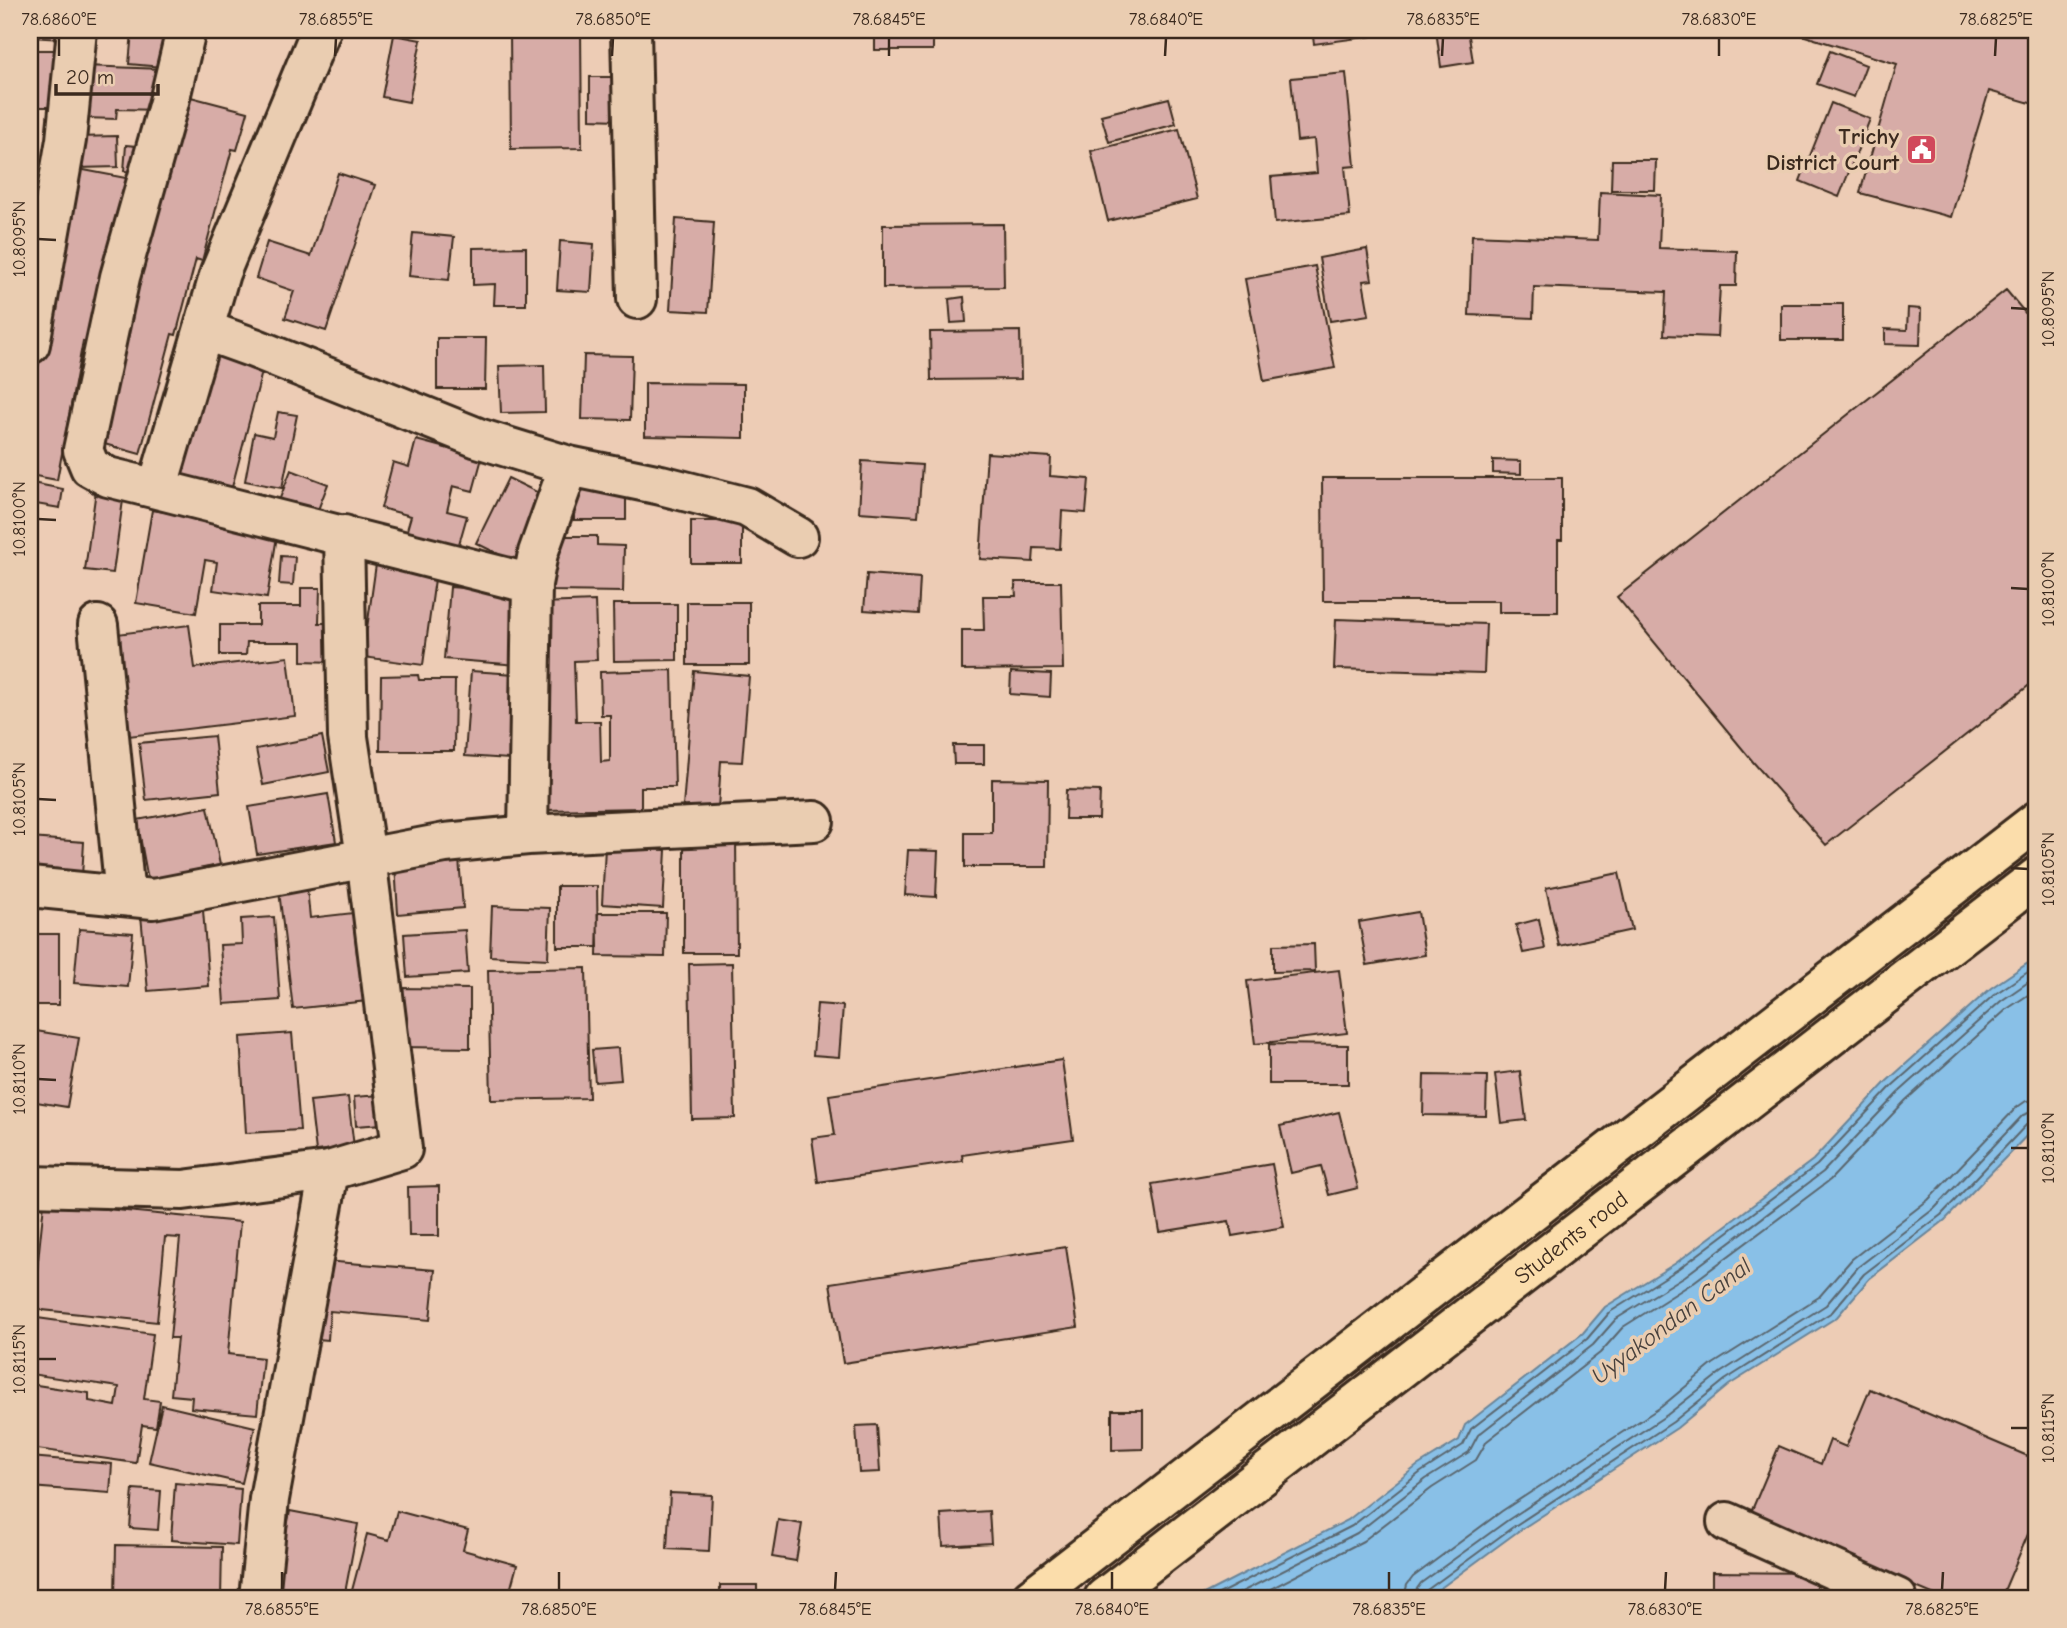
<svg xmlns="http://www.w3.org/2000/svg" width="2067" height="1628" font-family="'Comic Neue',sans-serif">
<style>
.water{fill:#89c0e7;stroke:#6a8497;stroke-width:2}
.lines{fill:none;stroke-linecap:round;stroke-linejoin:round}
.shore{stroke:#5a666e;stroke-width:2}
.building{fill:#d7aca7;stroke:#3b2a1e;stroke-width:2}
.minor-casing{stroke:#3b2a1e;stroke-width:44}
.major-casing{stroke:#3b2a1e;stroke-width:44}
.minor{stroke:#eacdb1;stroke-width:38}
.major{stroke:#fbddab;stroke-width:38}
.ticks{fill:none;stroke:#3b2a1e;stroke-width:2.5}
.labels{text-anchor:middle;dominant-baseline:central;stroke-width:7;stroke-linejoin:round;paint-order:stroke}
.poi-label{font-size:23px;font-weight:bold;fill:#3b2a1e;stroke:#eacdb1;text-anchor:end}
.street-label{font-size:23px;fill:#3b2a1e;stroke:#eacdb1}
.water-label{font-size:24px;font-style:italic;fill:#47403c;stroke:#eacdb1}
.neatline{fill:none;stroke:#3b2a1e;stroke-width:2.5}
.ticks-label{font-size:18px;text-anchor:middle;fill:#3b2a1e}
</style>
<rect width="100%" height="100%" fill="#edccb5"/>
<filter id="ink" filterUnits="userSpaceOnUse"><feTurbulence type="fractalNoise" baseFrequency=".0143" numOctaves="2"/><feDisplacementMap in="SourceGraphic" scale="14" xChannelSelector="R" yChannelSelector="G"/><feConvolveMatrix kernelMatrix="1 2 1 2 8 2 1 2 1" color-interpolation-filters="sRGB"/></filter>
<g filter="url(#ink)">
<path class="water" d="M 2037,957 L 2037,1125 L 1945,1220 L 1869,1279 L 1837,1317 L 1729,1385 L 1677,1428 L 1517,1532 L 1427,1598 L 1196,1598 L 1348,1520 L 1417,1466 L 1459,1440 L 1465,1425 L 1583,1333 L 1605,1307 L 1676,1263 L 1813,1160 L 1887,1081 L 1991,988 Z"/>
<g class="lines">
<path class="shore" d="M 1211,1598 L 1352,1526 L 1421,1472 L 1463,1445 L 1471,1429 L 1587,1339 L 1610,1312 L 1680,1268 L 1817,1165 L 1892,1086 L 1995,994 L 2037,966
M 1230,1598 L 1357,1533 L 1426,1479 L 1469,1452 L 1478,1435 L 1593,1345 L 1616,1319 L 1685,1276 L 1823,1172 L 1898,1093 L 2001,1001 L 2037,976
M 1253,1598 L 1363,1541 L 1432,1488 L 1476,1460 L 1487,1441 L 1600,1353 L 1623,1327 L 1691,1284 L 1830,1180 L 1906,1100 L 2007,1009 L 2037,989
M 1404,1598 L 1407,1585 L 1413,1577 L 1502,1511 L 1661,1407 L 1713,1364 L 1819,1297 L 1852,1259 L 1928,1200 L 2016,1108 L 2026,1101 L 2037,1100
M 1415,1598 L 1416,1590 L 1421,1583 L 1508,1520 L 1667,1415 L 1720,1373 L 1826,1305 L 1858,1267 L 1935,1208 L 2023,1115 L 2037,1110
M 1424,1598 L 1427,1590 L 1513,1527 L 1673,1422 L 1725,1380 L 1832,1312 L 1864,1274 L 1941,1215 L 2029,1122 L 2037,1119"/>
</g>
<path class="building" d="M 30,30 L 63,30 L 62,39 L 30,37 Z
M 510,30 L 581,30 L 582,148 L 511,149 Z
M 875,30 L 933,30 L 933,50 L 875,50 Z
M 1312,30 L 1418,30 L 1314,44 Z
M 1436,30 L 1468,30 L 1473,62 L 1441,67 Z
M 1785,30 L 2037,30 L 2037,105 L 1989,91 L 1951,217 L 1860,193 L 1897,64 Z
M 132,32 L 165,34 L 162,67 L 129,64 Z
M 394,35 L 421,40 L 409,102 L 382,97 Z
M 30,50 L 61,50 L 61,107 L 30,107 Z
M 1830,51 L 1866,65 L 1854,97 L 1817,84 Z
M 85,66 L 162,69 L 161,110 L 117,109 L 116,119 L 84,118 Z
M 1346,73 L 1355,166 L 1345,167 L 1350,216 L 1275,223 L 1271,177 L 1317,173 L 1314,139 L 1297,141 L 1291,78 Z
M 590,77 L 619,77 L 618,120 L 590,119 Z
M 187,96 L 248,112 L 237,150 L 232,149 L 202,261 L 196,259 L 176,335 L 172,334 L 140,454 L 90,440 Z
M 1169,98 L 1176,124 L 1109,142 L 1101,115 Z
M 1831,103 L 1870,119 L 1839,197 L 1800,181 Z
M 1179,129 L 1197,199 L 1108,221 L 1091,151 Z
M 117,136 L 118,167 L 77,168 L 77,137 Z
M 126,145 L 147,147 L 144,173 L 124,171 Z
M 1612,160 L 1656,160 L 1655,190 L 1611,190 Z
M 68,167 L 131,179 L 101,344 L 83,341 L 57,480 L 30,475 L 30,377 L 36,378 L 53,285 Z
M 338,173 L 375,185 L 326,331 L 285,318 L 294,291 L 256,278 L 267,242 L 311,256 Z
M 1600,192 L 1661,195 L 1659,248 L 1737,251 L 1736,286 L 1720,286 L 1717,337 L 1664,335 L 1666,292 L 1534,287 L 1533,318 L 1469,315 L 1472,235 L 1598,240 Z
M 676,219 L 714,222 L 708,312 L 670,310 Z
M 1003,224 L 1004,287 L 883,288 L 883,225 Z
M 413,233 L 454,237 L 449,280 L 409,276 Z
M 560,241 L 594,244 L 591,292 L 557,290 Z
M 526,247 L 526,305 L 494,305 L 495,284 L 473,285 L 473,248 Z
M 1367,249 L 1372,280 L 1363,281 L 1369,315 L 1330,321 L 1319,258 Z
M 1315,266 L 1335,368 L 1264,381 L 1245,279 Z
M 2006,290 L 2037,327 L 2037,679 L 1826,845 L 1754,763 L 1617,597 Z
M 964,297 L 966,322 L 951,323 L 949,299 Z
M 1781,304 L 1843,304 L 1843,340 L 1781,340 Z
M 1908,308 L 1921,309 L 1920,345 L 1885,344 L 1885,329 L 1907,330 Z
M 1020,331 L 1021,379 L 931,380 L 930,332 Z
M 437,338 L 486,338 L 485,389 L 437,389 Z
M 209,354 L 263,368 L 230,495 L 176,480 Z
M 584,355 L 632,356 L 630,420 L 582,419 Z
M 544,365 L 545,412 L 501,413 L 499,366 Z
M 645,383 L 744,384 L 744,438 L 645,436 Z
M 278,412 L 297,415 L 282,488 L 245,481 L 254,433 L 273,437 Z
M 416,440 L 482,458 L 473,491 L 453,486 L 447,511 L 467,516 L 457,551 L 405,537 L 411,516 L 381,508 L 393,462 L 409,467 Z
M 987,453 L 1051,457 L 1050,476 L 1089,479 L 1086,513 L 1062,511 L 1060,549 L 1034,548 L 1033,562 L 980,559 Z
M 1493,460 L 1521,461 L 1521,474 L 1493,473 Z
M 862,461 L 922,465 L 918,516 L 859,512 Z
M 291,470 L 328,484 L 314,520 L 277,506 Z
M 508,478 L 551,499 L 519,564 L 476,543 Z
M 1322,478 L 1562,478 L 1562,540 L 1558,540 L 1558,612 L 1499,612 L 1499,601 L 1323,601 Z
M 32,483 L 63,489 L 60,508 L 30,503 Z
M 574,484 L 626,484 L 626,520 L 574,520 Z
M 96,490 L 124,493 L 113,573 L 85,570 Z
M 152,510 L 278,530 L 267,598 L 213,590 L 217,562 L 205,560 L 196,613 L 136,603 Z
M 691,521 L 742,521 L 742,563 L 691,563 Z
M 553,536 L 597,536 L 597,545 L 624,546 L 623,592 L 552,591 Z
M 281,556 L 295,557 L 293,585 L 279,584 Z
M 376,564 L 436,572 L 423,665 L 363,657 Z
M 867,574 L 920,578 L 918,614 L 864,610 Z
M 1015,582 L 1061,582 L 1063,669 L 962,670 L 962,630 L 984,630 L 983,596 L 1016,596 Z
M 450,587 L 524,593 L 519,665 L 444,659 Z
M 301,588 L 320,588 L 319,623 L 334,623 L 334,662 L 302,661 L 302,642 L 247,642 L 246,655 L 220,655 L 220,625 L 258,625 L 258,606 L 301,606 Z
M 595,601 L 597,660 L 574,661 L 576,721 L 600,721 L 601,762 L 610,761 L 610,715 L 601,715 L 600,672 L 672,670 L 675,787 L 641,787 L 641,808 L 545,810 L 541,603 Z
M 687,602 L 749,602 L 749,665 L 687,665 Z
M 613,604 L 677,604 L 677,660 L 614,661 Z
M 1336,619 L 1486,624 L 1484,673 L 1334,669 Z
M 189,625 L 195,668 L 288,657 L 295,716 L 129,736 L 117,634 Z
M 471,671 L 515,674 L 509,759 L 465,756 Z
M 694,671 L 749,676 L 742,762 L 721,761 L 718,809 L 683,807 Z
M 1011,672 L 1051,674 L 1050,697 L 1010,694 Z
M 418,675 L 419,680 L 455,680 L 454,751 L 380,751 L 381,676 Z
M 214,736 L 220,792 L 146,800 L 139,743 Z
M 322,736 L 329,772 L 263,785 L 256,749 Z
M 953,745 L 984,745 L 984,764 L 954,764 Z
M 992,779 L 1048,780 L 1047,867 L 965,867 L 965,833 L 992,833 Z
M 1066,790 L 1100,791 L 1099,819 L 1065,819 Z
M 328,794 L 336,842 L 257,854 L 249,807 Z
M 208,807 L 220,865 L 148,880 L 137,820 Z
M 684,837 L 736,837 L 737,953 L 684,953 Z
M 30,838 L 84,842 L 82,877 L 30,874 Z
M 605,847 L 666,850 L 663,908 L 602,904 Z
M 908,850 L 938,851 L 936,897 L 905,895 Z
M 459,859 L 463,908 L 398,914 L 395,864 Z
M 1619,873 L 1632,930 L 1559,946 L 1546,888 Z
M 557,886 L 597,886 L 598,947 L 557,947 Z
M 307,888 L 310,918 L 353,913 L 357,955 L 361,954 L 367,1001 L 293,1009 L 279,891 Z
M 492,906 L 550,908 L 548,959 L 490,956 Z
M 203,910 L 209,986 L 148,991 L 141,915 Z
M 1418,912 L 1425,955 L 1367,965 L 1359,922 Z
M 598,913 L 666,913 L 665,957 L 597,956 Z
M 274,917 L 280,1000 L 224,1004 L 220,945 L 242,944 L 241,919 Z
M 1539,919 L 1545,949 L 1523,953 L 1516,925 Z
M 79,929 L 133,933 L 128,987 L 74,983 Z
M 465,930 L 468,973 L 407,977 L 404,934 Z
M 30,934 L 59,934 L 59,1005 L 30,1005 Z
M 1314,944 L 1315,971 L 1273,972 L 1273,945 Z
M 732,963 L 735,1118 L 692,1119 L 689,964 Z
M 586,968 L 589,1098 L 491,1100 L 488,970 Z
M 1339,970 L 1347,1033 L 1255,1044 L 1247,981 Z
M 400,988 L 470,989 L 470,1048 L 400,1047 Z
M 817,1004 L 843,1006 L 839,1057 L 813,1055 Z
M 30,1030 L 79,1038 L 67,1107 L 30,1101 Z
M 292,1033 L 300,1130 L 246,1133 L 240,1037 Z
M 1269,1044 L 1348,1045 L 1348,1084 L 1269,1084 Z
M 618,1048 L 621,1080 L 595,1082 L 592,1050 Z
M 1062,1060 L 1073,1139 L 962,1155 L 963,1161 L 818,1182 L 812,1138 L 835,1135 L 829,1095 Z
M 1520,1071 L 1526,1120 L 1501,1123 L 1495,1074 Z
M 1424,1075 L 1487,1076 L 1486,1116 L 1423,1115 Z
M 380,1095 L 382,1124 L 356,1126 L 354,1097 Z
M 348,1097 L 354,1147 L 316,1151 L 310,1101 Z
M 1339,1112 L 1358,1188 L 1329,1195 L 1321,1166 L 1291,1173 L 1280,1126 Z
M 1272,1164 L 1284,1227 L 1232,1236 L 1229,1221 L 1160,1232 L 1152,1184 Z
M 439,1186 L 439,1236 L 409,1236 L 408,1187 Z
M 44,1203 L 240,1222 L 228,1354 L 263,1358 L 257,1414 L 191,1408 L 192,1397 L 171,1395 L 177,1338 L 170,1338 L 180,1238 L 165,1237 L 157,1322 L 33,1309 Z
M 1066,1247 L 1078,1327 L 843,1363 L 830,1283 Z
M 324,1261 L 435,1270 L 430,1320 L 330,1311 L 328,1340 L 318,1339 Z
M 30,1317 L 153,1334 L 144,1399 L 160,1401 L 156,1427 L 142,1425 L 136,1463 L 30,1448 L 30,1384 L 89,1393 L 89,1401 L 116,1406 L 119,1387 L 30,1374 Z
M 1870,1389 L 2037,1460 L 2037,1513 L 2001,1598 L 1942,1598 L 1749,1517 L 1779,1446 L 1821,1464 L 1830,1440 L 1846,1447 Z
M 162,1405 L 255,1427 L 242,1483 L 149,1462 Z
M 1112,1410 L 1143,1410 L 1143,1449 L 1112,1450 Z
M 877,1425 L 880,1472 L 859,1473 L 856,1426 Z
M 30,1457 L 112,1464 L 110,1493 L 30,1487 Z
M 175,1483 L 241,1489 L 237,1545 L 171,1540 Z
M 133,1489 L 161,1491 L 158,1530 L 130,1528 Z
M 670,1493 L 712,1495 L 709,1551 L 667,1549 Z
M 290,1511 L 358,1524 L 344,1598 L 274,1598 Z
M 397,1511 L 468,1530 L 463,1550 L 517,1565 L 508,1598 L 350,1598 L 367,1534 L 389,1540 Z
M 989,1511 L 991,1543 L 943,1546 L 941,1514 Z
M 778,1520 L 802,1524 L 796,1561 L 772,1557 Z
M 116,1545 L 222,1547 L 221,1598 L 115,1598 Z
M 1712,1572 L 1816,1573 L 1816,1598 L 1712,1598 Z
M 720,1585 L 757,1585 L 757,1598 L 720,1598 Z
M 872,1594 L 872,1598 L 779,1598 L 779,1596 Z"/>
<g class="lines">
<defs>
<path id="minor" d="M 321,30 L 220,273 L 157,489 L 532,584
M 631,30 L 637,299
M 204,330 L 254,348 L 478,438 L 569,466 L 661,485 L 747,507 L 798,537
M 30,344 L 66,140 L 77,30
M 157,489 L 108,477 L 90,467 L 83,450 L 120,277 L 169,102 L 186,30
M 98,625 L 125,896
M 528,835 L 532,584 L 538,553 L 569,466
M 30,887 L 153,899 L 445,843 L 528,835 L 814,821
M 329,1171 L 402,1149 L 366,857 L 348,737 L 344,535
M 30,1186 L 183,1190 L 329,1171 L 269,1499 L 259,1598
M 1727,1522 L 1897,1598"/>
<g id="major">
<path d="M 1031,1598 L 2037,821"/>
<path id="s1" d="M 1104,1598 L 2037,877"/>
</g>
</defs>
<use href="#minor" class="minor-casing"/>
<use href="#major" class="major-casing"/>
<use href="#minor" class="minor"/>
<use href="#major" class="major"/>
</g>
</g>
<path class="ticks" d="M 59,56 L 59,38M 335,56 L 336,38M 612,56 L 613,38M 889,56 L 889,38M 1165,56 L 1166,38M 1442,56 L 1443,38M 1719,56 L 1719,38M 1995,56 L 1996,38M 38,239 L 56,240M 2011,308 L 2028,309M 38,519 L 56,520M 2011,588 L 2028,589M 38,799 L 56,800M 2011,868 L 2028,869M 38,1079 L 56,1080M 2011,1148 L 2028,1148M 38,1359 L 56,1359M 2011,1428 L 2028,1428M 282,1590 L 282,1572M 559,1590 L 559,1572M 835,1590 L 836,1572M 1112,1590 L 1112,1572M 1389,1590 L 1389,1572M 1665,1590 L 1666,1572M 1942,1590 L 1943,1572"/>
<defs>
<symbol id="civic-square" viewBox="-11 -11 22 22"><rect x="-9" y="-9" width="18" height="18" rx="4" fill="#d1495b" stroke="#eacdb1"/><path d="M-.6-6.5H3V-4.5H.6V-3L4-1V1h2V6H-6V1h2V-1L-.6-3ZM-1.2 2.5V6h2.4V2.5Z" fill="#fff"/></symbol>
</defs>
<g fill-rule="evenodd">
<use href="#civic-square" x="1904" y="132" width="35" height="35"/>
</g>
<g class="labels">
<g class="poi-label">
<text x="1899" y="136">Trichy<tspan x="1899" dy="26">District Court</tspan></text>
</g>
<g class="street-label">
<text stroke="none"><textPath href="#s1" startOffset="590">Students road</textPath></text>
</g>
<g class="water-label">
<text transform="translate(1671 1321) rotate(-37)">Uyyakondan Canal</text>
</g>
</g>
<rect width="2067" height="1628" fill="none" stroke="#eacdb1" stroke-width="77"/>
<path d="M56 84v10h102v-10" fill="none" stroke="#3b2a1e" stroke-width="3.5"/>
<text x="66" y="84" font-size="21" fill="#3b2a1e" stroke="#eacdb1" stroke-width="5" paint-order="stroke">20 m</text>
<rect x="38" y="38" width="1990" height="1552" class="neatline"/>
<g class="ticks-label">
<text x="59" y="25">78.6860°E</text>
<text x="336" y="25">78.6855°E</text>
<text x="613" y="25">78.6850°E</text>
<text x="889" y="25">78.6845°E</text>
<text x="1166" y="25">78.6840°E</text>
<text x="1443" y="25">78.6835°E</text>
<text x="1719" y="25">78.6830°E</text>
<text x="1996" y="25">78.6825°E</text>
<text transform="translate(19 239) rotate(-90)" y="6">10.8095°N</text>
<text transform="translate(2048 309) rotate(-90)" y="6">10.8095°N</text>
<text transform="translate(19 519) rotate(-90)" y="6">10.8100°N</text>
<text transform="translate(2048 589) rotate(-90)" y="6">10.8100°N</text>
<text transform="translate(19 799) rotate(-90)" y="6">10.8105°N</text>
<text transform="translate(2048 869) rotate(-90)" y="6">10.8105°N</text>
<text transform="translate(19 1079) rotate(-90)" y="6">10.8110°N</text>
<text transform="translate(2048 1148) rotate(-90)" y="6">10.8110°N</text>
<text transform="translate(19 1359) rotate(-90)" y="6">10.8115°N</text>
<text transform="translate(2048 1428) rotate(-90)" y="6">10.8115°N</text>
<text x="282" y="1615">78.6855°E</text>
<text x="559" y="1615">78.6850°E</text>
<text x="835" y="1615">78.6845°E</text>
<text x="1112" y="1615">78.6840°E</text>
<text x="1389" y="1615">78.6835°E</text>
<text x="1665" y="1615">78.6830°E</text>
<text x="1942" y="1615">78.6825°E</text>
</g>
</svg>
